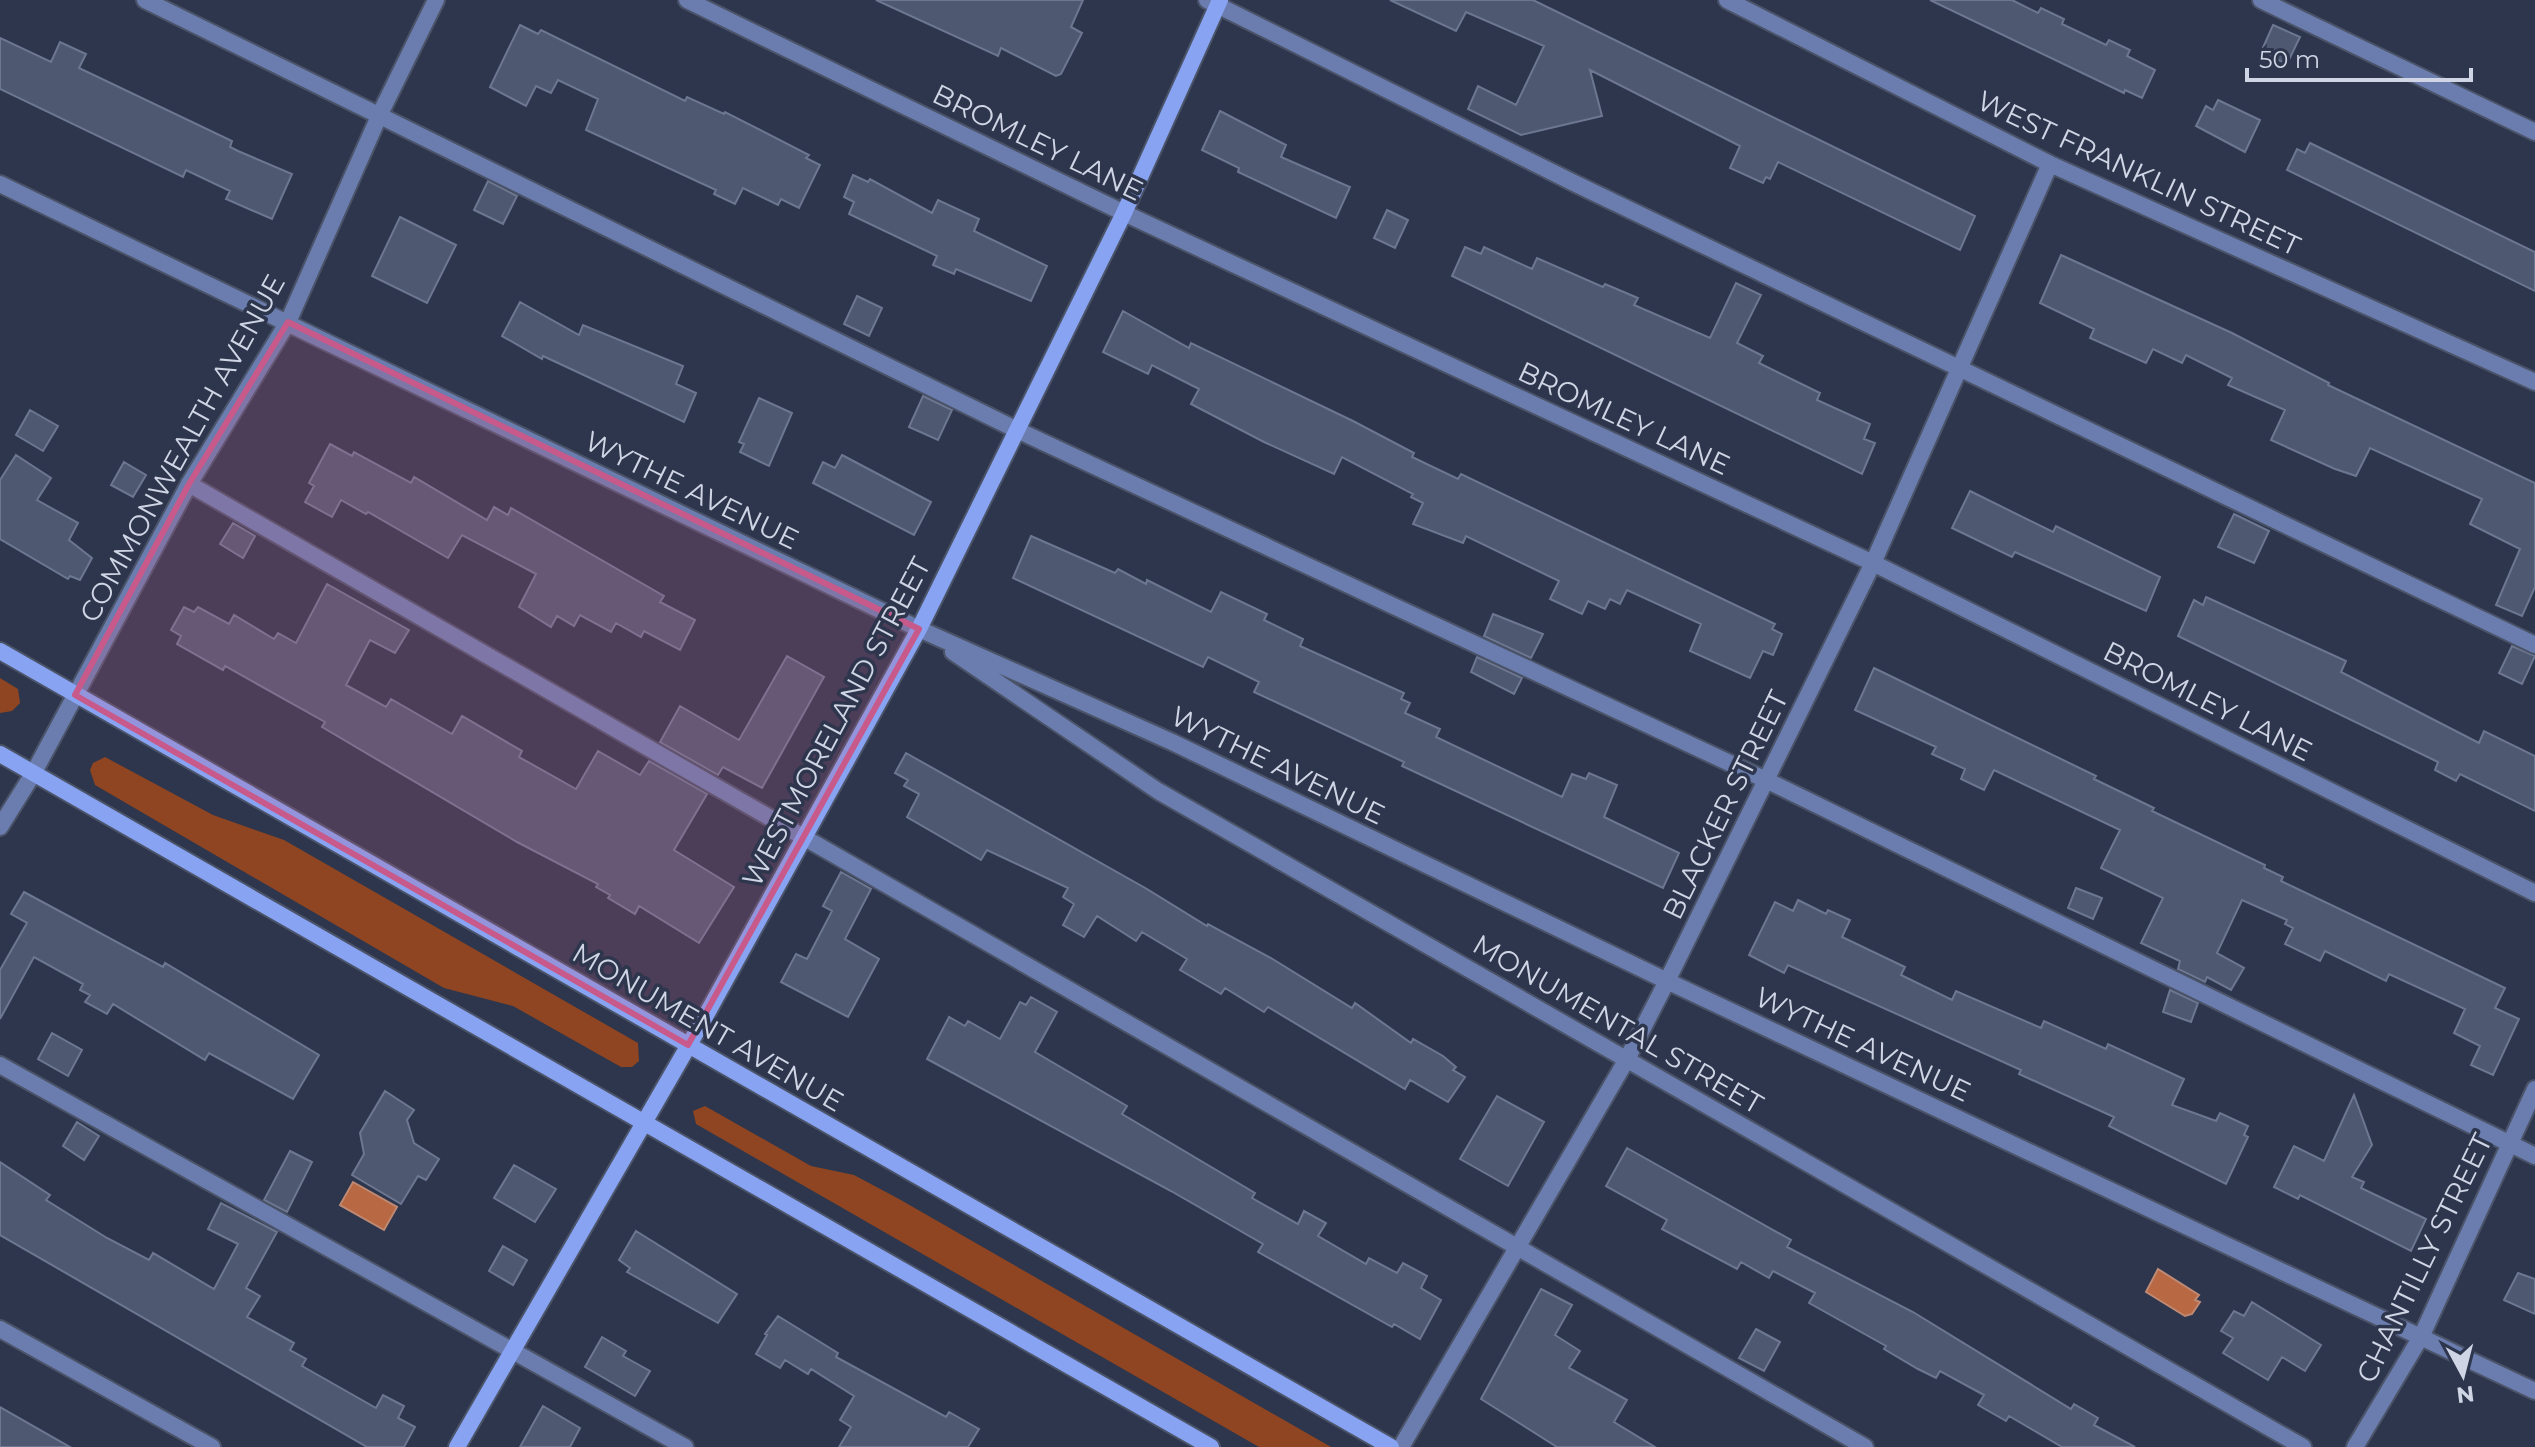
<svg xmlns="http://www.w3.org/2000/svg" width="2535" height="1447" font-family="Montserrat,sans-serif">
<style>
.green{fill:#8f4521}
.water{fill:#b86843;stroke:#bf8973;stroke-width:2}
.building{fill:#4f5871;stroke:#6d7791;stroke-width:2}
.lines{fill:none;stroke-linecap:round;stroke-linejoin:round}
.lane-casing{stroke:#4a5368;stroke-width:20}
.street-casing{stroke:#4a5368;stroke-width:20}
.secondary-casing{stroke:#4a5368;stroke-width:20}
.lane{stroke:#6b7dae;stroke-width:16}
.street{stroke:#6b7dae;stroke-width:16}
.secondary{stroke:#88a3f2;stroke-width:16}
.marked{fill:#c75a8b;fill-opacity:0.2;stroke:#c75a8b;stroke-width:6;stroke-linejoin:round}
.labels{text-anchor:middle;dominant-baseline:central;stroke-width:7;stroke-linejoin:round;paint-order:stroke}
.street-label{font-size:28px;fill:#cfd5e4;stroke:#2d364d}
</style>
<rect width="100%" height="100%" fill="#2d364d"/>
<path class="green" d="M 0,678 L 18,689 L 20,703 L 12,711 L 0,713 Z
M 105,757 L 213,815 L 284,840 L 638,1043 L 639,1061 L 632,1067 L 621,1067 L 513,1006 L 444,988 L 95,785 L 90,770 L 93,763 Z
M 705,1106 L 811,1166 L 854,1175 L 899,1199 L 1331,1447 L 1259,1447 L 696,1124 L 693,1111 Z"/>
<path class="water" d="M 353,1182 L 397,1207 L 384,1230 L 340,1205 Z
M 2158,1269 L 2199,1295 L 2195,1300 L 2200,1302 L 2192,1314 L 2185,1316 L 2146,1292 Z"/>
<path class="building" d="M 876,0 L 1083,0 L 1071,27 L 1082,33 L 1061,74 L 1056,76 L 1001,48 L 998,56 Z
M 1390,0 L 1533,0 L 1975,216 L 1960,250 L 1778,162 L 1770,179 L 1766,177 L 1763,183 L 1730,168 L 1740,146 L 1590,70 L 1602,116 L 1521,135 L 1468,109 L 1478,86 L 1516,105 L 1544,46 L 1466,12 L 1456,31 Z
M 1930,0 L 2012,0 L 2038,13 L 2041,8 L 2064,19 L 2062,24 L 2106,45 L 2109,40 L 2130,50 L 2127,56 L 2155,70 L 2142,98 L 2125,90 L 2124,93 Z
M 520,25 L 538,34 L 541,30 L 685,101 L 687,97 L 724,114 L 725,112 L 809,155 L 806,158 L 820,165 L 799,208 L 781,199 L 778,205 L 743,188 L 735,204 L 714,194 L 716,190 L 586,130 L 598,99 L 558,80 L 551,93 L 536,86 L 526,106 L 490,87 Z
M 2273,25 L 2300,37 L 2287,64 L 2261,52 Z
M 0,38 L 51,62 L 60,42 L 86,54 L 79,68 L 232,141 L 230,147 L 238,151 L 292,174 L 272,219 L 226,199 L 230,191 L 186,170 L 183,177 L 0,89 Z
M 2218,100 L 2260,120 L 2245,152 L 2196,126 L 2206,106 L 2213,110 Z
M 1220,111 L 1286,145 L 1281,157 L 1350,187 L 1336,218 L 1238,172 L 1239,168 L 1202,150 Z
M 2310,143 L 2535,252 L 2535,291 L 2287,170 L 2297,149 L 2305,153 Z
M 853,175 L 868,182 L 870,179 L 932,213 L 938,200 L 979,219 L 974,231 L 1047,266 L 1031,301 L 956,269 L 954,274 L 933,265 L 937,256 L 849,214 L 854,202 L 844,197 Z
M 488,181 L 517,196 L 503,224 L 474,210 Z
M 1387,210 L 1408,220 L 1395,248 L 1374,238 Z
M 400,217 L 456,245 L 427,303 L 372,276 Z
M 1465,247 L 1481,254 L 1484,247 L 1532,269 L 1537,258 L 1603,287 L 1605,284 L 1638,298 L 1634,305 L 1710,338 L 1736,283 L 1761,295 L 1737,343 L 1763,356 L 1759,363 L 1820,393 L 1817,400 L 1870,424 L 1864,439 L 1875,443 L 1862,474 L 1452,276 Z
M 2061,255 L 2232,333 L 2329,383 L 2328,385 L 2535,483 L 2535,587 L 2522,616 L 2496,605 L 2520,549 L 2470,524 L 2482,499 L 2370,448 L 2356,476 L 2335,469 L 2271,440 L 2285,410 L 2228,385 L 2232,378 L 2186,355 L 2182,363 L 2153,349 L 2146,363 L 2090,338 L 2094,329 L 2040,303 Z
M 857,296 L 882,308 L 869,336 L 844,324 Z
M 520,302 L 579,335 L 583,325 L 683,366 L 676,384 L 696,393 L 684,422 L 543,356 L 542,359 L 502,336 Z
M 1123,311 L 1189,348 L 1191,343 L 1353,421 L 1414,453 L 1412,457 L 1458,479 L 1461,474 L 1775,624 L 1772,629 L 1782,634 L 1773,655 L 1763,651 L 1750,678 L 1690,651 L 1701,624 L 1627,590 L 1620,604 L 1610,599 L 1605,609 L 1588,601 L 1582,614 L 1550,599 L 1559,581 L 1466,536 L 1463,543 L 1413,524 L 1423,503 L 1411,497 L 1413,494 L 1342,457 L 1334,474 L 1264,442 L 1191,404 L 1199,389 L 1152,365 L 1148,374 L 1103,352 Z
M 923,396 L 952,410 L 938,440 L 909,427 Z
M 759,398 L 792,413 L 769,466 L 740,452 L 744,444 L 739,442 Z
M 30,410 L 58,426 L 43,451 L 16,435 Z
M 330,444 L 352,456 L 354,452 L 411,483 L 414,477 L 487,520 L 494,507 L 508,515 L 511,508 L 664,596 L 660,602 L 695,620 L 680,650 L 644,631 L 641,637 L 616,623 L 611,632 L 580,615 L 574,626 L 557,616 L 551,627 L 519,607 L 536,574 L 462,535 L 448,558 L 368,512 L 366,514 L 341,500 L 332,517 L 305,502 L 314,486 L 309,483 Z
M 16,455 L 51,478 L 37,500 L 78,523 L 69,540 L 92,558 L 80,580 L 70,576 L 68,579 L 0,539 L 0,480 Z
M 842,455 L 931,502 L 914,535 L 813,483 L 823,462 L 835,468 Z
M 124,462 L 146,475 L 133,497 L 111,485 Z
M 1970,491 L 2053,532 L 2056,526 L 2160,577 L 2146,611 L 2015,552 L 2012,557 L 1952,528 Z
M 2234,514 L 2269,531 L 2254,563 L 2218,547 Z
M 233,523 L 255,536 L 243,558 L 220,544 Z
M 1031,536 L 1115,573 L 1118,569 L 1146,584 L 1147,580 L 1211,612 L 1221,592 L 1267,614 L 1264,620 L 1303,639 L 1300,646 L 1404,693 L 1401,699 L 1410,703 L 1405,713 L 1440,729 L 1436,737 L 1562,797 L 1572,774 L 1586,779 L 1589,773 L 1617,785 L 1604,817 L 1679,853 L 1663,888 L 1402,766 L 1404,762 L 1254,692 L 1259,682 L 1208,657 L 1203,667 L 1013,578 Z
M 327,584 L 409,630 L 395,653 L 370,640 L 346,685 L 386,707 L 391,699 L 452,734 L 462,716 L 522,751 L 519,757 L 576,789 L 598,751 L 640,775 L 649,761 L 707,794 L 674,850 L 734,887 L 699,943 L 639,906 L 635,914 L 608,898 L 610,895 L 596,887 L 598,884 L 517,842 L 322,727 L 325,722 L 225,666 L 223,670 L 177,644 L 181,636 L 171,630 L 184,607 L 194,612 L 198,607 L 229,624 L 234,615 L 274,639 L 278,633 L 296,643 Z
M 2206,597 L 2346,661 L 2341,672 L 2479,743 L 2484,731 L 2535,756 L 2535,811 L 2460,774 L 2456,781 L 2435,770 L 2438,762 L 2178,636 L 2194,600 L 2203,605 Z
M 1493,614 L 1543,634 L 1531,658 L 1484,636 Z
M 2512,646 L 2535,656 L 2522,684 L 2499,673 Z
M 787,656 L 824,677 L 762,788 L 723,767 L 718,775 L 660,742 L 680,706 L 739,740 Z
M 1477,657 L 1522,678 L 1514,694 L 1471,672 Z
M 1874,668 L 2096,776 L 2094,779 L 2154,808 L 2152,811 L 2265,865 L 2264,868 L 2283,877 L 2281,881 L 2505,988 L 2495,1008 L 2519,1019 L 2493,1075 L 2471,1065 L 2480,1046 L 2454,1033 L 2465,1009 L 2389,974 L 2386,981 L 2325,951 L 2320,961 L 2285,944 L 2293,928 L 2285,924 L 2287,920 L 2242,900 L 2217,953 L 2244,968 L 2231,990 L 2207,977 L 2205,982 L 2178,969 L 2180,961 L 2141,943 L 2163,898 L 2101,868 L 2120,830 L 1994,770 L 1984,790 L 1961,779 L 1965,769 L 1932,754 L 1936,747 L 1855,710 Z
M 906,753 L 1147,889 L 1207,926 L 1208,924 L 1271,958 L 1352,1008 L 1355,1003 L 1411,1043 L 1413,1039 L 1443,1056 L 1456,1067 L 1453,1070 L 1465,1077 L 1448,1102 L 1410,1080 L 1405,1089 L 1268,1007 L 1264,1012 L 1225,988 L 1221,994 L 1180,970 L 1187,959 L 1142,932 L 1136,941 L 1097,916 L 1084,937 L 1063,925 L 1074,904 L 1063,897 L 1068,888 L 987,850 L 981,860 L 907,817 L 919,794 L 904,786 L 908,780 L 895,773 Z
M 841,872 L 871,889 L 845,939 L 879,959 L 848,1017 L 781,982 L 796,954 L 807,959 L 832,911 L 823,906 Z
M 2076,888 L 2102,898 L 2093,919 L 2068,908 Z
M 24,892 L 163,967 L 165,963 L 319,1055 L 293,1099 L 209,1053 L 205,1060 L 113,1004 L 107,1014 L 85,1002 L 90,995 L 80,990 L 83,984 L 34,957 L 0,1019 L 0,970 L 27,923 L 11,914 Z
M 1798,900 L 1826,914 L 1828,910 L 1850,920 L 1842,937 L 1905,967 L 1901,975 L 1952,1000 L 1956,991 L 2041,1028 L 2044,1021 L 2106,1049 L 2108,1044 L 2184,1079 L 2172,1105 L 2216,1121 L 2220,1113 L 2248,1126 L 2244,1135 L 2248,1137 L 2226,1184 L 2109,1126 L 2114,1117 L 2019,1074 L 2021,1070 L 1788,965 L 1784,973 L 1749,955 L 1775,902 L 1793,911 Z
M 2170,990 L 2198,1003 L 2191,1022 L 2163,1012 Z
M 1031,997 L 1057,1012 L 1035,1052 L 1127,1106 L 1122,1114 L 1255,1193 L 1252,1198 L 1298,1224 L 1304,1211 L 1326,1223 L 1318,1236 L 1366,1264 L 1369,1258 L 1397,1273 L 1403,1263 L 1427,1276 L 1421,1288 L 1441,1300 L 1420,1339 L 1394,1324 L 1392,1327 L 1258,1252 L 1263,1244 L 1171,1191 L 927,1059 L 949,1017 L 965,1026 L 968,1021 L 1000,1039 L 1020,1002 L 1026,1005 Z
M 52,1033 L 82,1050 L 68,1076 L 38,1059 Z
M 385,1091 L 414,1110 L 407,1120 L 414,1143 L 439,1159 L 426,1180 L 418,1176 L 401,1204 L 352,1175 L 364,1154 L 360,1133 Z
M 2354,1095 L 2372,1145 L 2352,1177 L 2364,1182 L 2361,1188 L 2426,1219 L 2411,1251 L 2300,1195 L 2298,1199 L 2274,1187 L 2294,1146 L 2324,1161 Z
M 1497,1096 L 1544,1122 L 1508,1186 L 1460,1159 Z
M 77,1122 L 99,1136 L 84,1160 L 63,1146 Z
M 1627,1148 L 1791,1240 L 1787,1247 L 1913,1312 L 2071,1409 L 2074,1404 L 2098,1418 L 2094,1425 L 2135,1447 L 2062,1447 L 2009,1416 L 2006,1421 L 1978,1405 L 1984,1395 L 1940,1371 L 1936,1378 L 1918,1369 L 1884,1349 L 1886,1346 L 1809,1303 L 1815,1293 L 1773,1271 L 1769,1278 L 1741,1262 L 1737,1269 L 1662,1229 L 1667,1220 L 1606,1186 Z
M 290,1151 L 312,1162 L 287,1212 L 264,1200 Z
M 0,1162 L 50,1195 L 46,1200 L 107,1238 L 149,1260 L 153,1253 L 214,1289 L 238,1244 L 208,1229 L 221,1203 L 277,1232 L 246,1288 L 260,1296 L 247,1317 L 294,1343 L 290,1350 L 306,1359 L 302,1366 L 376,1408 L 383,1395 L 404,1406 L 398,1418 L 415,1427 L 404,1447 L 367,1447 L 0,1235 Z
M 514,1165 L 556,1189 L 535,1222 L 494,1198 Z
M 636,1231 L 737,1294 L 718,1323 L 627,1272 L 630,1268 L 619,1260 Z
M 503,1246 L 527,1260 L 513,1285 L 489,1271 Z
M 2518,1273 L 2535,1279 L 2535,1314 L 2504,1300 Z
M 1541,1289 L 1572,1305 L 1555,1335 L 1580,1351 L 1569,1368 L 1627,1400 L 1614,1422 L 1655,1447 L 1557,1447 L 1481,1399 Z
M 2252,1302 L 2321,1345 L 2305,1371 L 2282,1357 L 2268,1380 L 2223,1353 L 2233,1338 L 2221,1331 L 2234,1311 L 2244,1316 Z
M 778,1316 L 838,1353 L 836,1357 L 946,1417 L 949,1412 L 979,1429 L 968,1447 L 839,1447 L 851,1427 L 840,1420 L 854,1396 L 811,1369 L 808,1374 L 785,1360 L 780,1368 L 756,1354 L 767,1335 L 765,1334 Z
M 1756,1329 L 1780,1342 L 1764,1371 L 1739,1358 Z
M 602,1337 L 626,1351 L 623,1356 L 650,1371 L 635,1396 L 585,1367 Z
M 543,1406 L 580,1428 L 570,1447 L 520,1447 Z
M 0,1407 L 70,1447 L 0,1447 Z"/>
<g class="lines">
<defs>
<path id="lane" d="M 145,0 L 1017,430 L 1766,780 L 2535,1156
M 1207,0 L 1574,183 L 2535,645
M 2261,0 L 2535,132
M 189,484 L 1865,1447
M 0,1065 L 685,1447"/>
<path id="street" d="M 687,0 L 1124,213 L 1873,563 L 2535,893
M 1727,0 L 2050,164 L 2535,382
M 0,184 L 919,629 L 1172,742 L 1667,981 L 2535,1391
M 953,652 L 1158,791 L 2303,1447
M 0,827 L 33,774 L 189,484 L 288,322 L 380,114 L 436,0
M 0,1329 L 212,1447
M 1401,1447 L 1627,1059 L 1667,981 L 1873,563 L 2050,164
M 2355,1447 L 2422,1335 L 2535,1089"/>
<path id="secondary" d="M 0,651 L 1391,1447
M 0,754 L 1211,1447
M 457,1447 L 705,1017 L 919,629 L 1124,213 L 1220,0"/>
</defs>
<use href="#lane" class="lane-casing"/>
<use href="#street" class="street-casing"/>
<use href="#secondary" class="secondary-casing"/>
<use href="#lane" class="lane"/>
<use href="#street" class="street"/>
<use href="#secondary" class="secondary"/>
</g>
<path class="marked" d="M 288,322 L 919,629 L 688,1045 L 75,695 L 189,484 Z"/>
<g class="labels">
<g class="street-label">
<text transform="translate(1038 142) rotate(26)">BROMLEY LANE</text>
<text transform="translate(2139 173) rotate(25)">WEST FRANKLIN STREET</text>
<text transform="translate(1624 418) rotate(25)">BROMLEY LANE</text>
<text transform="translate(182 448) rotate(-61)">COMMONWEALTH AVENUE</text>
<text transform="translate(692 490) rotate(26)">WYTHE AVENUE</text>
<text transform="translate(2208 701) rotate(27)">BROMLEY LANE</text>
<text transform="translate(836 722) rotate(-62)">WESTMORELAND STREET</text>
<text transform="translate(1278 765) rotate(26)">WYTHE AVENUE</text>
<text transform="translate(1725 805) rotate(-64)">BLACKER STREET</text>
<text transform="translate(1618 1024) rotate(30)">MONUMENTAL STREET</text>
<text transform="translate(708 1027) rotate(30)">MONUMENT AVENUE</text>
<text transform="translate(1863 1044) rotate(25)">WYTHE AVENUE</text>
<text transform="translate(2424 1258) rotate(-64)">CHANTILLY STREET</text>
</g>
</g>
<g transform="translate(2463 1375) rotate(173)" stroke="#2d364d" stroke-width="6" paint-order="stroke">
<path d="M0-6L14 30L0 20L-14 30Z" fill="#cfd5e4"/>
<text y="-12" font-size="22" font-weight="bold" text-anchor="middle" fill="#cfd5e4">N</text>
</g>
<path d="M2247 68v12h224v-12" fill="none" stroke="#cfd5e4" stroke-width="4"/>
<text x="2259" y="68" font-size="24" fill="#cfd5e4" stroke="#2d364d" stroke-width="6" paint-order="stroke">50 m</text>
</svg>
